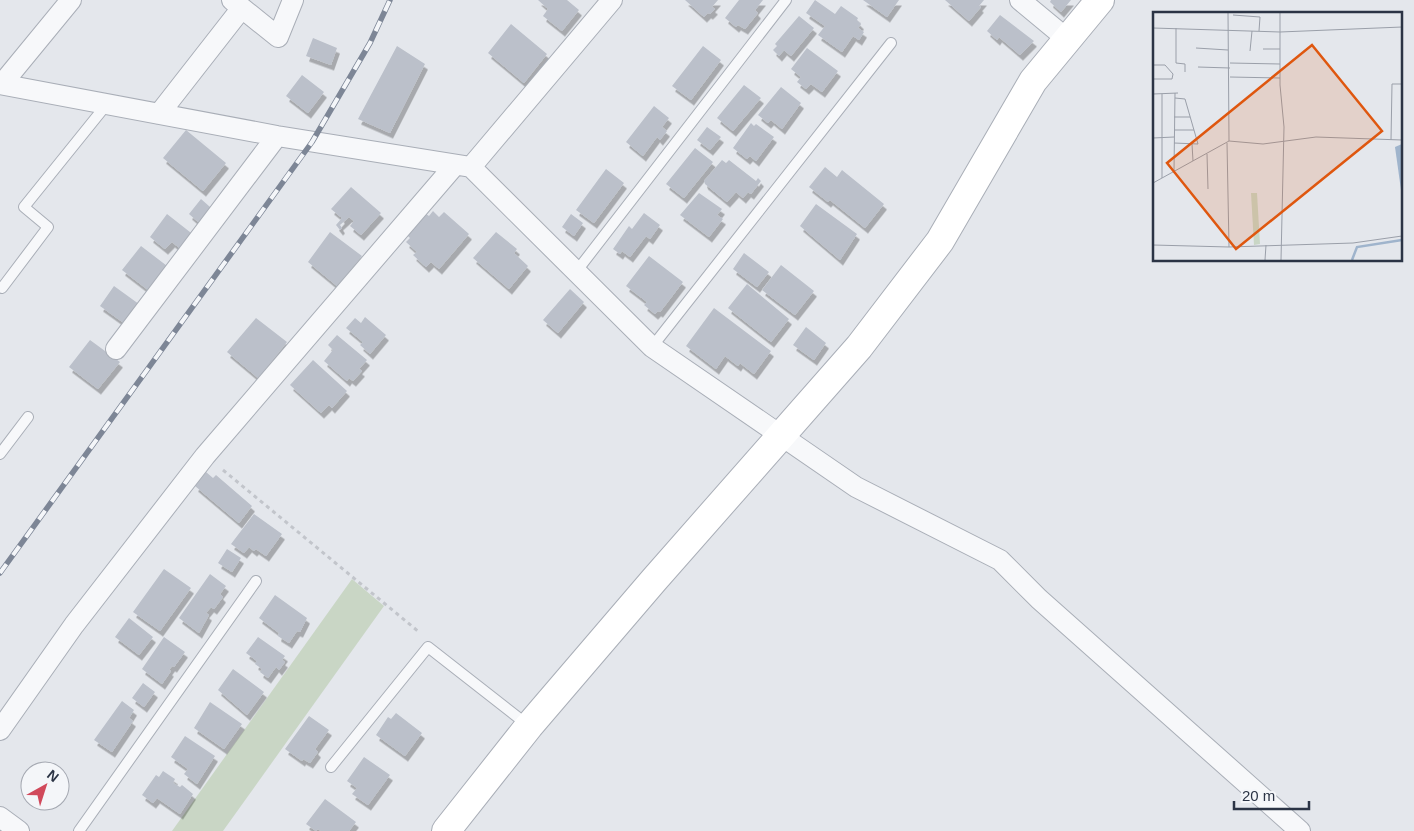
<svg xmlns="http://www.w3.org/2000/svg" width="1414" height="831" font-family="Helvetica,sans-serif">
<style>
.green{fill:#c9d6c5}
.building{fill:#bbc0ca;filter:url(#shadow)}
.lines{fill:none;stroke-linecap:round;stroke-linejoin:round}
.lane-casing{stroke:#a9aeb7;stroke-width:12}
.street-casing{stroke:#a9aeb7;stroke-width:22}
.secondary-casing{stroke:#a9aeb7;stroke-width:30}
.path{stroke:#c2c5cb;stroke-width:3;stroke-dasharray:4 4;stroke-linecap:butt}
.lane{stroke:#f7f8fa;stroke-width:10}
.street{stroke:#f7f8fa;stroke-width:20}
.secondary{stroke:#fff;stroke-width:28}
.rail-casing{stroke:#7d8696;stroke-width:5.5}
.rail{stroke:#f4f6f9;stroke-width:4;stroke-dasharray:11;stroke-linecap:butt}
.inset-river{fill:none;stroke:#9fb4cc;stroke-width:2.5}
.inset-road{fill:none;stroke:#9a9fa9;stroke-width:1}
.view{fill:#df570f;fill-opacity:0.15;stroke:#df570f;stroke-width:2.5}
.inset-edge{fill:none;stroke:#2b3445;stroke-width:2.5}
</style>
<defs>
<filter id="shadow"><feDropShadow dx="3" dy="5.5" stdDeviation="0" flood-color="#0004"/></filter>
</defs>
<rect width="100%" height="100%" fill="#e4e7ec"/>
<path class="green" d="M 352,579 L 384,606 L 223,831 L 172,831 Z"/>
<path class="building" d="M 538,0 L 567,0 L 579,10 L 562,31 L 543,16 L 548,9 Z
M 685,0 L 718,0 L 712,7 L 715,9 L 710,14 L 708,13 L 704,17 Z
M 739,0 L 763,0 L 755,10 L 758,13 L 745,29 L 738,25 L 736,27 L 725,18 Z
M 815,0 L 835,14 L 841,6 L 858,18 L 857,20 L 861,24 L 858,28 L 864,32 L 859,40 L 853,36 L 842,52 L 818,35 L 825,26 L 806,13 Z
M 863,0 L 899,0 L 887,17 Z
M 945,0 L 984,0 L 979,6 L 981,7 L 969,21 Z
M 1051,0 L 1071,0 L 1061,12 L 1050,2 Z
M 1000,15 L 1034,41 L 1020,55 L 999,37 L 997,40 L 987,31 Z
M 799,16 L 814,28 L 791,56 L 784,50 L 779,56 L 773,50 L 777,46 L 775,44 Z
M 511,24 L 547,54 L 524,83 L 488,53 Z
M 313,38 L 337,48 L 331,65 L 306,56 Z
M 397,46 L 425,64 L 390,133 L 358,119 Z
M 703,46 L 721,60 L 691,100 L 672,86 Z
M 807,48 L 838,71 L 822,92 L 811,84 L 806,89 L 797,82 L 801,77 L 791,69 Z
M 302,75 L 324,92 L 308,113 L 286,96 Z
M 744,85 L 761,98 L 733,131 L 717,118 Z
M 781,87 L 801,103 L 782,129 L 771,120 L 768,123 L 758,115 Z
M 654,106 L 669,118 L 662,127 L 667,131 L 660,140 L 657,137 L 643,156 L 626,142 Z
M 751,123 L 754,126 L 756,124 L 774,137 L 756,161 L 750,156 L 747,159 L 733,148 Z
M 707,127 L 721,137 L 710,150 L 697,140 Z
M 186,130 L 226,163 L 203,191 L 163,158 Z
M 695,148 L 713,162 L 684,198 L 666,184 Z
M 722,160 L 726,163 L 729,160 L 756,181 L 758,178 L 761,181 L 751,194 L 748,192 L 743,198 L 736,192 L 727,202 L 705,184 L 704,181 Z
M 825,167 L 837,177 L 842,170 L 884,204 L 865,228 L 830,200 L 828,202 L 809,187 Z
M 606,169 L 624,183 L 594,223 L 576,210 Z
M 351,187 L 381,213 L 361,235 L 350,226 L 354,221 L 349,217 L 340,225 L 342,228 L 340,230 L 336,225 L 342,218 L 331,209 Z
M 699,193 L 722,209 L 717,215 L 723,219 L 709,237 L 680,215 Z
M 201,199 L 218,214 L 205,228 L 189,214 Z
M 816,204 L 857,234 L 840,260 L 800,226 Z
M 433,211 L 439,217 L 444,212 L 469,234 L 439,269 L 431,262 L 426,267 L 413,255 L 417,252 L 406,242 L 410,238 L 407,235 L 426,214 L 429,216 Z
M 644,213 L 660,225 L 650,239 L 646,236 L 630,257 L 622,251 L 620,254 L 613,249 L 629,226 L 632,229 Z
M 167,214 L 195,236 L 183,251 L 172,242 L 165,249 L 150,237 Z
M 571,214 L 583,223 L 574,236 L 562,227 Z
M 330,232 L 362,256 L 337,286 L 308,262 Z
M 496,232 L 517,249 L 514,253 L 528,266 L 509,289 L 473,258 Z
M 141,246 L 171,269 L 152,293 L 122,270 Z
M 744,253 L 769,272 L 757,287 L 733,269 Z
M 649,256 L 683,282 L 660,312 L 658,311 L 655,314 L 644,305 L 647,302 L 626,286 Z
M 781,265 L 814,291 L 795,315 L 762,290 Z
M 747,284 L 789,319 L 771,342 L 728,308 Z
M 114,286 L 143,307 L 128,326 L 100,306 Z
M 570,289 L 584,302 L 558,333 L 543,320 Z
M 714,308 L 771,351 L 754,374 L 740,363 L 738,366 L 725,356 L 716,369 L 686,346 Z
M 365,317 L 386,335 L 370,354 L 360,345 L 363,342 L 346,328 L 355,318 L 361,323 Z
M 256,318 L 287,342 L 258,378 L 227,352 Z
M 806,327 L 826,343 L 814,360 L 793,345 Z
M 337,335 L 367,360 L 359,369 L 362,371 L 353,381 L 349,378 L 347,381 L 324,361 L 333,350 L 328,345 Z
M 90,340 L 120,362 L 98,389 L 69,367 Z
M 313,360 L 347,391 L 332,408 L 329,405 L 321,413 L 290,385 Z
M 206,472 L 213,478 L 216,475 L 252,506 L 239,523 L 195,486 Z
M 254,514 L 282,534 L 266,556 L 256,549 L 254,551 L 249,547 L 244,553 L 231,544 Z
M 227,549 L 241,558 L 232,572 L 218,563 Z
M 164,569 L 191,588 L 160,631 L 133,612 Z
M 210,574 L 226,586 L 220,594 L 223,597 L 214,609 L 211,607 L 206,613 L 209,615 L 199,633 L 179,618 Z
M 275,595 L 307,618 L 300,632 L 297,631 L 289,643 L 278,636 L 279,633 L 259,618 Z
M 129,618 L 153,637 L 139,655 L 115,637 Z
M 164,637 L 185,652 L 174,667 L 172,666 L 169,670 L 171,671 L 162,684 L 142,669 Z
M 258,637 L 285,656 L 282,660 L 285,662 L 279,670 L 276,667 L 268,678 L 260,672 L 262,669 L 255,664 L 257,661 L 246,653 Z
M 233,669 L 264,692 L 247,715 L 218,690 Z
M 143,683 L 155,692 L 144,707 L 132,698 Z
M 122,701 L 134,710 L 129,718 L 133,721 L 112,752 L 94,740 Z
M 210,702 L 242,724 L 224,749 L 194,728 Z
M 396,713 L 422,733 L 405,756 L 376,735 L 388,717 L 391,719 Z
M 309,716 L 329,730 L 315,749 L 318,752 L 310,763 L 303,759 L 302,761 L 285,749 Z
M 185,736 L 215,756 L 197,784 L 184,774 L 188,769 L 171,757 Z
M 364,757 L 390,775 L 368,805 L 352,794 L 357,788 L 347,781 Z
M 163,771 L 175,779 L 173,783 L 180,787 L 182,785 L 193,794 L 180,814 L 157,798 L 153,803 L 142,795 L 156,775 L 159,777 Z
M 325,799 L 356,822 L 349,831 L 321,831 L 318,829 L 316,831 L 306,824 Z"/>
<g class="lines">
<defs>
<path id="lane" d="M 576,272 L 786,0
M 2,288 L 48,227 L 24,207 L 107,104
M 652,347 L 891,43
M 0,454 L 28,417
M 331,767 L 428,647 L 529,726
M 79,831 L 256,581"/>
<path id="street" d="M 232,0 L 278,37 L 293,0
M 1020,0 L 1067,39
M 0,84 L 277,136 L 471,167 L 652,347 L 856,487 L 1000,560 L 1039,599 L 1300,831
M 2,84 L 71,0
M 159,114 L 241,9
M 471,167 L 612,0
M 116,349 L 277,136
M 0,730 L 74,625 L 205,456 L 455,165
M 0,817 L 19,831"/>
<path id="secondary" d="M 446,831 L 529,726 L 654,580 L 859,347 L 940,241 L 1033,81 L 1100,0"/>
</defs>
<use href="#lane" class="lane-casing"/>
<use href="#street" class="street-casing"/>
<use href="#secondary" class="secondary-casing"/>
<path class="path" d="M 223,470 L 419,632"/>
<use href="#lane" class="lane"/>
<use href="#street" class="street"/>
<use href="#secondary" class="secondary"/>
<defs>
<path id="rail" d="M 0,573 L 312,142 L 370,43 L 390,0"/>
</defs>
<use href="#rail" class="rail-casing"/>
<use href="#rail" class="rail"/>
</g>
<g transform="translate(1153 12)">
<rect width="249" height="249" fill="#e4e7ec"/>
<path d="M 98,181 L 104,181 L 107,232 L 101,233 Z" fill="#c9d6c5"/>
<path d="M 249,132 L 249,185 L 242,135 Z" fill="#9fb4cc"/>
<path class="inset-river" d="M 199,248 L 204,235 L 249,228"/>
<path class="inset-road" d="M 75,0 L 76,129M 127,0 L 127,73 L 131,115 L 128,248M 80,3 L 107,5 L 106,19M 0,16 L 127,20 L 249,15M 23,16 L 23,51 L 32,52 L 32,60M 43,36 L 75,38M 110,37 L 127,37M 97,39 L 99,19M 77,51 L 127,52M 0,53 L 12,53 L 20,62 L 19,67 L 0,67M 45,55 L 77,56M 77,65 L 127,66M 0,82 L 25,81M 21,105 L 37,105M 21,118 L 41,118M 0,126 L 21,125M 238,128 L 239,72 L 249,72M 21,131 L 45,132 L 32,87 L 22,86M 74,131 L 76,235M 39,132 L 40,149M 54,142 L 55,177M 21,159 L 22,81M 9,166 L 9,82M 0,171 L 76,129 L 110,132 L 163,125 L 249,128M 0,233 L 76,235 L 200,231 L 249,224M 112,248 L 113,233"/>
<path class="view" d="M 159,33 L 229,119 L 83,237 L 14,151 Z"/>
<rect width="249" height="249" class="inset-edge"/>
</g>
<g transform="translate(45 786) rotate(39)"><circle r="24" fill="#f4f6f9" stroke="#a4a8b1"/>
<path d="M0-4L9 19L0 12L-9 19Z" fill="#d1495b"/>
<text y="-8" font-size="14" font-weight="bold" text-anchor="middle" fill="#2b3445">N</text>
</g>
<path d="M1234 801v8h75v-8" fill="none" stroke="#2b3445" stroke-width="2.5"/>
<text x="1242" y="801" font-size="15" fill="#2b3445" stroke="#f4f6f9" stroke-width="4" paint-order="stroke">20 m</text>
</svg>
